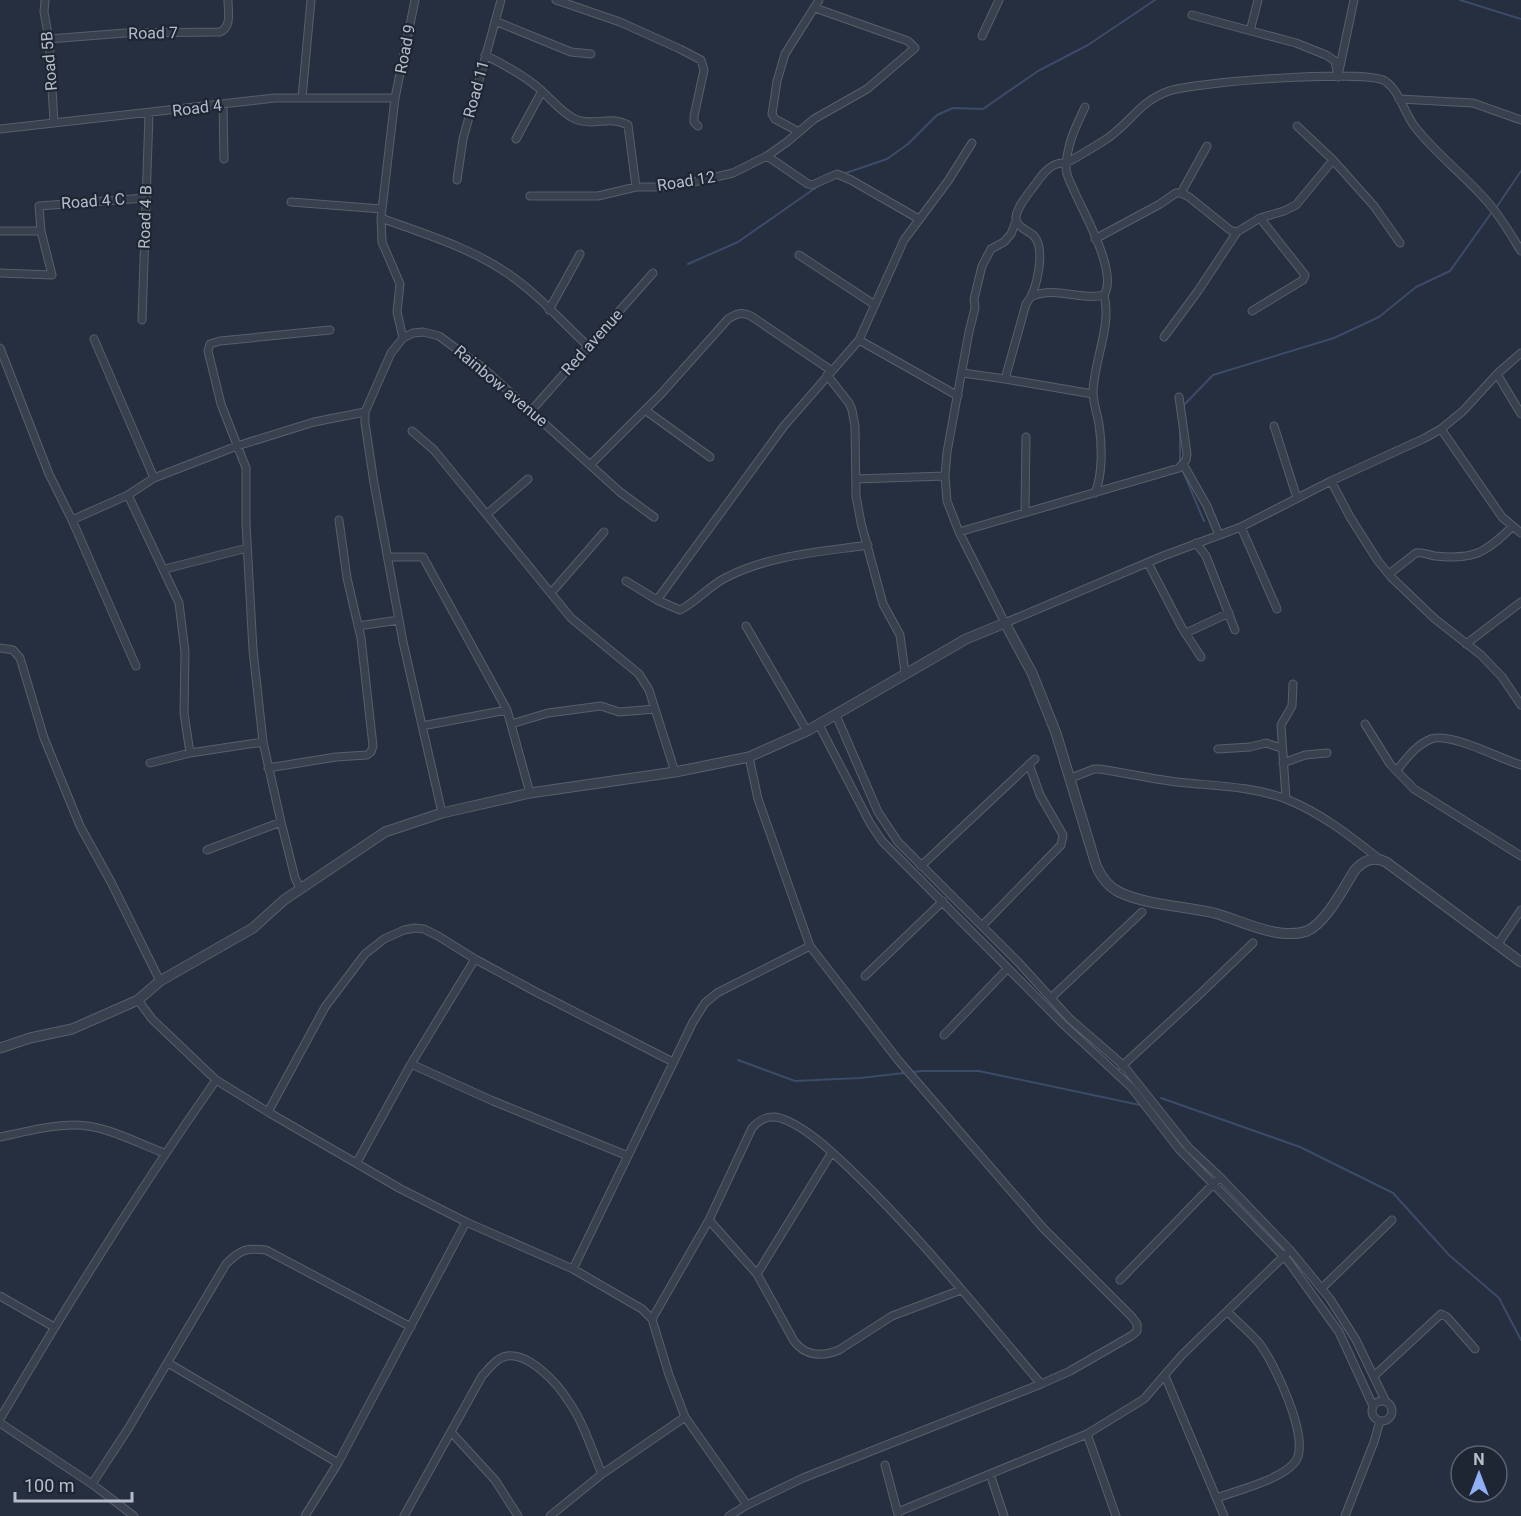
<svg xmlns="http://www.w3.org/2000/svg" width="1521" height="1516" font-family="Roboto,sans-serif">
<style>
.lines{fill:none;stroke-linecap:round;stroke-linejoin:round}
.stream{stroke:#3b4b68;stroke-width:2}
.minor-casing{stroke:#575f6d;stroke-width:9}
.tertiary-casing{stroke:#575f6d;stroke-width:11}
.minor{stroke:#39414f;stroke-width:7}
.tertiary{stroke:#39414f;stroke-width:9}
.labels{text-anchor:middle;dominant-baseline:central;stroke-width:4.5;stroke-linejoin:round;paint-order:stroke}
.street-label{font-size:16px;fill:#b6bcca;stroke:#1e2634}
</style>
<rect width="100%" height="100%" fill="#252f3f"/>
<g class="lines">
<path class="stream" d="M 1460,0 L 1521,19
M 843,174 L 887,159 L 908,144 L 937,115 L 953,108 L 983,109 L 1038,71 L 1088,45 L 1155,0
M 1496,208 L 1521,171
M 688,264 L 738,242 L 821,184
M 1182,407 L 1213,375 L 1334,338 L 1379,317 L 1416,287 L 1450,271 L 1492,212
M 1180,427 L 1180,463
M 1182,469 L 1204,521
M 738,1060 L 795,1081 L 860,1078 L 922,1071 L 979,1071 L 1140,1105
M 1161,1098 L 1300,1147 L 1393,1193 L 1449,1255 L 1499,1298 L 1521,1340"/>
<defs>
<path id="minor" d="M 45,0 L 44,12 L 49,39 L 54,122
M 556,0 L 620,22 L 680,49 L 701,60 L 704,70 L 694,116 L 694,122 L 698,126
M 1192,15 L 1296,43 L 1326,55 L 1335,61 L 1338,77
M 495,21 L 571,52 L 591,54
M 1250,31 L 1258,0
M 982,36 L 999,0
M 49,39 L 125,33 L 220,32 C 232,27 228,12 228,0
M 485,55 C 502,64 521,73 536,86 C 549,96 560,112 575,119 C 592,127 611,115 628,125 L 636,187
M 1339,71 L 1354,0
M 302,98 L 311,0
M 1399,99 L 1473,103 L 1521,120
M 223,105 L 224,159
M 1085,107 C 1075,128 1067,144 1066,168 C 1066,177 1073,187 1076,195 C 1086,217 1118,274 1104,295 C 1112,326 1094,360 1093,392 C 1093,402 1097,413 1099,424 C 1102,445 1103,474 1095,493
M 1297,126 L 1333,160 L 1374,206 L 1400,243
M 0,129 L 275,98 L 395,98
M 799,132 L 775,119 L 772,114 L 773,108 L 777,81 L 785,54 L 819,0
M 516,139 L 542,91
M 767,156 L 808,184 L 812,185 L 837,174 L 851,180 L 919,219
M 457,180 L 463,139 L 501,0
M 1181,193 L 1207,146
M 530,196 L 598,196 L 636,187 L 661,187 L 685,184 L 733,173 L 767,156 L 787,142 L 814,119 L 867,89 L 915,48 L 908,41 L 815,8
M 291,202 L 382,209
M 381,218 C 424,234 469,247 507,273 C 537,293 562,322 589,347
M 1016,221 L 1011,234 L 1004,242 L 991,249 L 982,266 L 974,299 L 975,308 L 969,332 L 947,452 L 945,476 L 947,501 L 959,532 L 1005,623 L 1163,556 L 1241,527 L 1331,481 L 1425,438 L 1441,429 L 1463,411 L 1497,374 L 1521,353
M 0,231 L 41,231
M 1095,239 L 1160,204 L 1176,193 L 1181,193 L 1189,197 L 1230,230 L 1237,232 L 1260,218 L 1284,211 L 1296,205 L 1333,160
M 799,255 L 875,305
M 0,273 L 52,275 L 41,231 L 39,206 L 145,198
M 1033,296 C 1055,286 1082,301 1104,295
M 549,310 L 580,254
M 1252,311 L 1303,280 L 1305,275 L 1260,218
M 142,320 L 149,114
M 1164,337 L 1198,291 L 1237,232
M 403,338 L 397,312 L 400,284 L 382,242 L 381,218 L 395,98 L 415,0
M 94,339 L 154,478
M 859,340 L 958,396
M 0,348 L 49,474 L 72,520 L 136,666
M 963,373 L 1005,379 L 1026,304 C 1037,291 1046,250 1034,236 C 1028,230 1015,227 1016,217 C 1017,207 1028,194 1034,186 C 1040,178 1047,167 1057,164 C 1061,162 1065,164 1070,161 C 1082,154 1096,146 1108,138 C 1132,121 1140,101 1169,91 C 1195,82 1366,69 1385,81 C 1400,91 1404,113 1415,127 C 1435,153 1463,174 1485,199 C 1499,214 1510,233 1521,251
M 1497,374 L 1521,414
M 827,375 L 849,403 L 852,410 L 855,426 L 856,496 L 861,523 L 883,604 L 900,635 L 905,673
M 1005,379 L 1093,394
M 645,410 L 710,457
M 531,411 L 653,273
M 1274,426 L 1297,498
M 1441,429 L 1502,517 L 1521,533
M 412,431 L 434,450 L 571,618 L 639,674 L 649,690 L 675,772
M 591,464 L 661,394 L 728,319 C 737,313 742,312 751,316 L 832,371
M 1183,464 L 1207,506 L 1219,535
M 856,479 L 945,476
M 1331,481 L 1350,517 L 1378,561 L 1391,577 L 1435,619 L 1481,655 L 1502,677 L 1521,705
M 128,495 L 179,603 L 185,652 L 184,713 L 190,753
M 1025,512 L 1026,437
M 487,514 L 528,479
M 72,520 L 128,495 L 154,478 L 237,446 L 314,422 L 365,412
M 1241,527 L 1277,609
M 959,532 L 1179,468 L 1186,460 L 1187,454 L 1179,397
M 1196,543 L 1206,556 L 1235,630
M 388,557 L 423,557 L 507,710 L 530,793
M 1148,563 L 1182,628 L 1201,657
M 165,569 L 247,548
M 1389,574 L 1416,553 C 1423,552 1428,555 1435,556 C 1474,560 1485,553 1512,527
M 626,581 L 657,600 L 680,610 C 696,602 708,587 725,578 C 769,555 820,552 868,545
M 551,593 L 604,532
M 657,600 L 784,426 L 859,340 L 904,240 L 948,181 L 972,143
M 358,626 L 399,620
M 746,626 L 807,731
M 1186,633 L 1229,613
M 1466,644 L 1521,602
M 0,648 L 13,650 L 20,658 L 44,738 L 80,826 L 111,882 L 160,981
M 836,715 L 878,812 L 898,842 L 1019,963 L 1070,1019 L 1123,1065 L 1189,1148 L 1220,1177 L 1290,1250 L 1330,1299 L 1356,1340 L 1386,1402
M 511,724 L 548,713 L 601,706 L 619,712 L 655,709
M 1365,724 L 1390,764 L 1414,789 L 1521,856
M 819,725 L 870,823 L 882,841 L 1064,1025 L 1131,1087 L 1179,1149 L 1288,1261 L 1339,1332 L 1373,1406
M 422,726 L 507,710
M 1218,749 L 1250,747 L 1266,743 L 1281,748
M 150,763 L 190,753 L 263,742
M 1283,763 L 1305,755 L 1327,753
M 268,768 L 336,757 L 367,755 L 371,752 L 373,746 L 361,638 L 347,578 L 339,520
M 1397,770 C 1407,758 1416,745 1431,739 C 1451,732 1500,759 1521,765
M 1071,778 L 1094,769 L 1100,769 C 1126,773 1151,779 1177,782 C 1214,786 1251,786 1286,799 C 1321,813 1349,835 1378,858
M 1286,799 L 1281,725 L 1292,706 L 1293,684
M 442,813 L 403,642 L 374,483 L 365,423 L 365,412 L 391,353 L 403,338 L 413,333 L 423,332 L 439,336 L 483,368 L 620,492 L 654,517
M 207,850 L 281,822
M 921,866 L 1035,759
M 300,888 L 295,878 L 281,822 L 263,742 L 253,650 L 246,524 L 246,468 L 221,404 L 208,351 L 210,344 L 220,341 L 330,330
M 982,926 L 1061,845 L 1063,835 L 1040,795 L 1029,764
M 1498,944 L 1521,910
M 865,976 L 943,901
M 1052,997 L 1142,912
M 138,1000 L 152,1019 L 216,1080 L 268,1112 L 399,1188 L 466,1222 L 573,1269 L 642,1309 L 652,1319 L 669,1375 L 685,1417 L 747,1505
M 944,1035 L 1008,968
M 411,1064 L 493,1101 L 628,1156
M 1122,1066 L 1199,995 L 1253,943
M 268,1112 L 325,1007 L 365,954 L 384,939 L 404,930 L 415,928 L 424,929 L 438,936 L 475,959 L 536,992 L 673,1062
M 0,1137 C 24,1132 50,1125 75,1125 C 105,1125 137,1143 164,1153
M 357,1162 L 411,1064 L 475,959
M 709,1220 L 757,1274 L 794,1341 C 805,1356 822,1357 839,1350 L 892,1316 L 961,1290
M 573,1269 L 693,1022 L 705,1003 L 717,993 L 810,946
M 757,1274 L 832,1152
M 1120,1280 L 1220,1177
M 1322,1288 L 1392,1220
M 0,1296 L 54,1327
M 652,1319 L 709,1220 L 752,1128 C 760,1119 768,1115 780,1118 C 804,1125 832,1152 850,1169 C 919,1235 979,1311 1041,1384
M 168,1363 L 338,1463
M 1165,1376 L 1224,1516
M 1374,1376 L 1441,1314 L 1447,1317 L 1475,1349
M1372 1411a10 10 0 1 1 20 0a10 10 0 1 1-20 0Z
M 0,1419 C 68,1303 139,1190 216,1080
M 0,1423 L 92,1484 L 134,1516
M 451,1432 L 495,1480 L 518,1516
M 1087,1434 L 1116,1516
M 885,1465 L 898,1514
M 990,1474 L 1004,1516
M 92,1484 L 128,1429 L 226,1264 C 241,1249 246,1248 266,1250 L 411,1327
M 1217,1498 C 1238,1490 1281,1480 1295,1462 C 1312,1441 1274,1362 1259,1343 C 1250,1332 1237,1322 1227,1311
M 898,1512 L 1087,1434 L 1144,1399 L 1182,1355 L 1286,1254
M 305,1516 L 338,1463 L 466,1222
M 404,1516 L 482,1376 C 489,1369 496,1358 507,1356 C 530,1353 558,1384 569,1402 C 584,1423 592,1451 602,1474
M 550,1516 L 602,1474 L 685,1417
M 729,1516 L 747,1505 L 803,1478 L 1041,1384 L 1070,1371 L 1131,1336 L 1137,1331 L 1137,1324 L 1132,1317 L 1043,1228 L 898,1060 L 810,946 L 758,799 L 749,757
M 1345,1516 L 1374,1442 L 1380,1421"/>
<path id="tertiary" d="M 0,1048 L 30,1038 L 72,1029 L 138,1000 L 160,981 L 253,928 L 284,900 L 385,832 L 442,813 L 530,793 L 675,772 L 749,757 L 807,731 L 966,639 L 1005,623 L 1032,673 L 1056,733 L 1096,865 C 1101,877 1107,886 1119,892 C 1146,905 1184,906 1214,913 C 1236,919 1257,930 1280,933 C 1289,934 1299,934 1307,931 C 1326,923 1344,887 1355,870 C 1364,860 1373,856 1386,862 L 1521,962"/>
</defs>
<use href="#minor" class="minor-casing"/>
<use href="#tertiary" class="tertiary-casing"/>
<use href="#minor" class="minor"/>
<use href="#tertiary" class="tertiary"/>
</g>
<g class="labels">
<g class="street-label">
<text transform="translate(153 33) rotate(-1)">Road 7</text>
<text transform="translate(405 49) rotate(-79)">Road 9</text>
<text transform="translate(49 61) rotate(-95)">Road 5B</text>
<text transform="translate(476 89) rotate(-75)">Road 11</text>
<text transform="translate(197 108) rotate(-7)">Road 4</text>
<text transform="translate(686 181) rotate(-9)">Road 12</text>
<text transform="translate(93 201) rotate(-4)">Road 4 C</text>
<text transform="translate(145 217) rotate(-88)">Road 4 B</text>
<text transform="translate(592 342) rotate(-48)">Red avenue</text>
<text transform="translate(501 386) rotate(40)">Rainbow avenue</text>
</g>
</g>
<g transform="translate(1479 1474)"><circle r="28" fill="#1e2634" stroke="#5b6270" stroke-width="1.5"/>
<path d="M0-4.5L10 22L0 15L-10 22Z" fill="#8fb0f6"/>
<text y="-9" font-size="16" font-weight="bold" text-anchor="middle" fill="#b6bcca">N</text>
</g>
<path d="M15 1492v9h117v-9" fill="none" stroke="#b6bcca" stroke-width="3"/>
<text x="24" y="1492" font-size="18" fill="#b6bcca" stroke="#1e2634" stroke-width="4.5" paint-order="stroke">100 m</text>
</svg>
